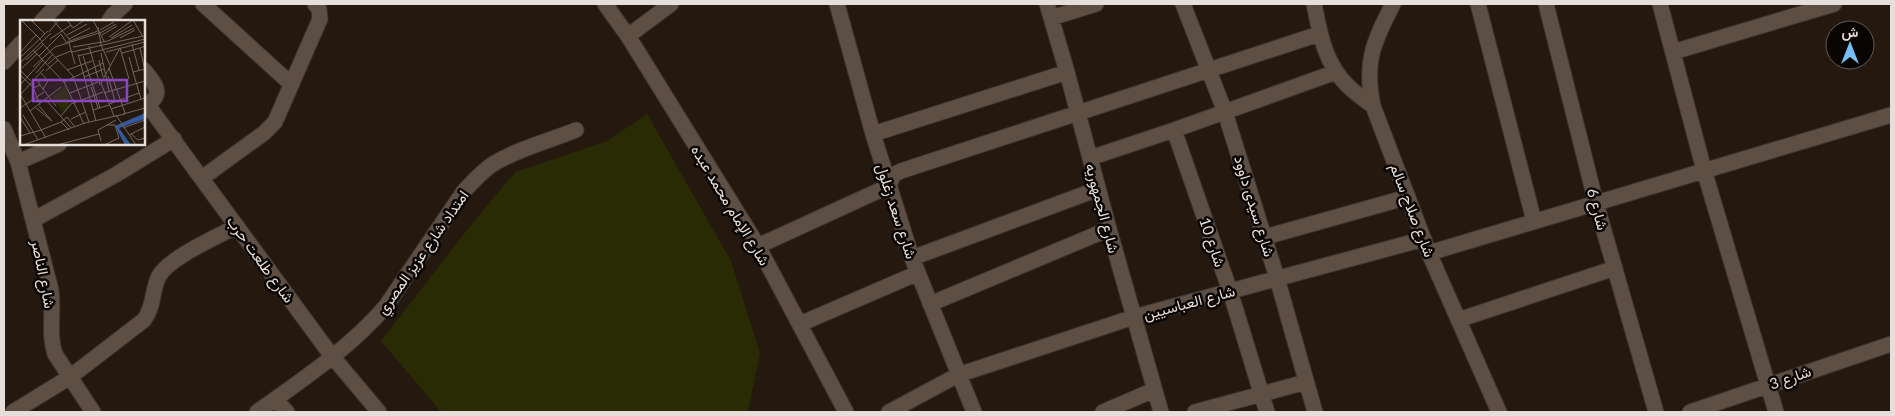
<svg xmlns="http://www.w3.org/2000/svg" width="1895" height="416" font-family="Lato,Vazirmatn,sans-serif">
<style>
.green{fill:#292b05}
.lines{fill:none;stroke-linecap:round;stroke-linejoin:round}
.minor-casing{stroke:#3d3430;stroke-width:17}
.minor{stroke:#5d4f44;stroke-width:15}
.labels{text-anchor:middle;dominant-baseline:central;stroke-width:5;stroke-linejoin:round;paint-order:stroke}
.street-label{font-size:15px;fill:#e6ded8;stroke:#090503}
.inset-road{fill:none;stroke:#72675f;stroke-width:1}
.view{fill:#8b47c3;fill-opacity:0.15;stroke:#8b47c3;stroke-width:2.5}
.inset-edge{fill:none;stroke:#e6ded8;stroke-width:2.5}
</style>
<rect width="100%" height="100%" fill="#24180f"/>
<path class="green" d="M 647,114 L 731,261 L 760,353 L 748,412 L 441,412 L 381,341 L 467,230 L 515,172 L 607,141 Z"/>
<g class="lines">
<defs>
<path id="minor" d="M 203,4 L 291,84
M 605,4 L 628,36 L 758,246 L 846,412
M 837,4 L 873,134 L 912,258 L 974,412
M 1047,4 L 1067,72 L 1109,229 L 1161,412
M 1183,4 L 1225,112 L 1277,278 L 1315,412
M 1314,4 C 1320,34 1325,64 1348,86 C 1356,94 1365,100 1373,106
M 1393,4 C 1373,43 1364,62 1373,106 L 1429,253 L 1499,412
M 1478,4 L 1534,221
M 1546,4 L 1596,203 L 1656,412
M 1660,4 L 1704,170 L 1776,412
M 1051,18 L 1096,4
M 42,21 L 58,4
M 109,21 L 113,15 L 125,4
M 628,36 L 671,4
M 1673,52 L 1834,4
M 4,62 L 21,43
M 144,70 C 155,84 166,95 144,106
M 147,104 L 331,355 L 379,412
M 4,129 L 18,162 L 51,290 C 54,312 48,333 55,354 L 93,412
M 1174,130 L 1230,291 L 1267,412
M 873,134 L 1067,72
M 1090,158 L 1174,130 L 1336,72
M 18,162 L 59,144
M 202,178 L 264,133 L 275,122 L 320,19 L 319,9 L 315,4
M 33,220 L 117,174 L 174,139
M 1265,237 L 1408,197
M 758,246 L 889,186 L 893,175 L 901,171 L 1319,34
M 1429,253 L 1891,115
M 912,258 L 1098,189
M 930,304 L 1109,229
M 1458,320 L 1615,268
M 800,324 L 918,273
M 275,399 L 287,412
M 13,412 L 70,377 L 144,320 C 155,305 151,292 159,276 C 170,257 217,237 237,226
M 257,412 C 302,380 350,348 386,306 L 464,191 C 473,182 481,172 493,164 C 517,149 549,141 576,130
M 889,412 L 958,375 L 1134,317 L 1424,239
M 1103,412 L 1154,390
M 1195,412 L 1306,382
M 1690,412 L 1891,344"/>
</defs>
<use href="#minor" class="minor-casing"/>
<use href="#minor" class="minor"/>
</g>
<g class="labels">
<g class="street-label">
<text transform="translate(731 205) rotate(59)">شارع الإمام محمد عبده</text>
<text transform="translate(1255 206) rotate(73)">شارع سيدى داوود</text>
<text transform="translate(1103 208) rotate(75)">شارع الجمهوريه</text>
<text transform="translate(1598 209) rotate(75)">شارع 6</text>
<text transform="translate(1413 210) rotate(69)">شارع صلاح سالم</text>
<text transform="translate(897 211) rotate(72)">شارع سعد زغلول</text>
<text transform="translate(1213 242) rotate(71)">شارع 10</text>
<text transform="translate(422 252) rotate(-55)">امتداد شارع عزيز المصري</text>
<text transform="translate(261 259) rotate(54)">شارع طلعت حرب</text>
<text transform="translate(44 274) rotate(79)">شارع الناصر</text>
<text transform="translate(1189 302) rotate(-15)">شارع العباسيين</text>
<text transform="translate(1790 377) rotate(-19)">شارع 3</text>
</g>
</g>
<g transform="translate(20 20)">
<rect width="125" height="125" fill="#24180f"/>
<path d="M 45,66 L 50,78 L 48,89 L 44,93 L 32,77 Z" fill="#292b05"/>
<path d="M 125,93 L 125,99 L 99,108 L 111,125 L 105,125 L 95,106 Z" fill="#335b9c"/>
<path class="inset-road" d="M 1,0 L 22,21M 11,0 L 25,14M 33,0 L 50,20M 73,0 L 84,21M 113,0 L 123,17M 48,1 L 53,8 L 63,1M 78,7 L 81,25 L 90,45M 80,10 L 94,2M 29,12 L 39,0M 47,15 L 67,4M 82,15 L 97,6M 89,17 L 113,0M 91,18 L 112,5M 100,18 L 115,10M 30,19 L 51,5M 49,19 L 70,8M 21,22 L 53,56 L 69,102M 47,22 L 78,11M 49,23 L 55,44M 112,24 L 119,50M 69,26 L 80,65M 125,26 L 120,28 L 125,51M 53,27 L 88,21 L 114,8M 100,28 L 109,59M 13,30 L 44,62 L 64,104M 52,32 L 123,16M 86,32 L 125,22M 0,33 L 16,15M 81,33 L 89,71M 102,33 L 120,28M 58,34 L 76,101M 2,36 L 28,11M 19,36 L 41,14 L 47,24M 58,36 L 125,19M 63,36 L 80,88M 109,37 L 113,52M 6,40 L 24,24M 79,40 L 83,57M 0,43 L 31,13M 28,44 L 36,37 L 51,31M 13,47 L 35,27 L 82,12 L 96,4M 2,48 L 17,34M 89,48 L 105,93M 0,50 L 11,61M 47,50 L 72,41M 26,51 L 38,40M 16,53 L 33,34M 21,53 L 28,61 L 23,69M 0,55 L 13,67 L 20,85M 88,56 L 95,81M 64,57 L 84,49M 44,62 L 83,43M 0,65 L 23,40M 20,65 L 36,86M 71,67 L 78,88M 13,68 L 20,65 L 18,61 L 21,59M 50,73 L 78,62M 84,73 L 125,61M 0,74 L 26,118M 0,75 L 24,49M 121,79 L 113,52 L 125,49M 26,80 L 51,108M 89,84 L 119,73M 19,86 L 32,101M 0,88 L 24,72M 16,88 L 32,101M 91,89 L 125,78M 73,90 L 89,85M 10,91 L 41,67M 103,94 L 125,88M 3,95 L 18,120M 96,95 L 116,125M 41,96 L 51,84 L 83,72M 94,96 L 81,63 L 100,28M 0,97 L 10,113M 51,99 L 66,92M 103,108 L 125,100M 21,110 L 41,102M 49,110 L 41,102 L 47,97 L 55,107M 111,114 L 118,120 L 125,118M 109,115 L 125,107M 0,116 L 21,110M 81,121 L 78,110 L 96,100M 3,125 L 65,103 L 105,94M 37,125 L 79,114M 84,125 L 99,118 L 95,105 L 87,105"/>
<path class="view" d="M 13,60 L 107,60 L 107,81 L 13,81 Z"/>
<rect width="125" height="125" class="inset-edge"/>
</g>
<rect width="1895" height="416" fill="none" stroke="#e6ded8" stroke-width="10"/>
<g transform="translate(1850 45)"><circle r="24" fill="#090503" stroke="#615c58"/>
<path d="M0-4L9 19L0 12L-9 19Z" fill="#76c0f7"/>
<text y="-8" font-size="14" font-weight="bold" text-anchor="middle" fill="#e6ded8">ش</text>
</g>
</svg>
